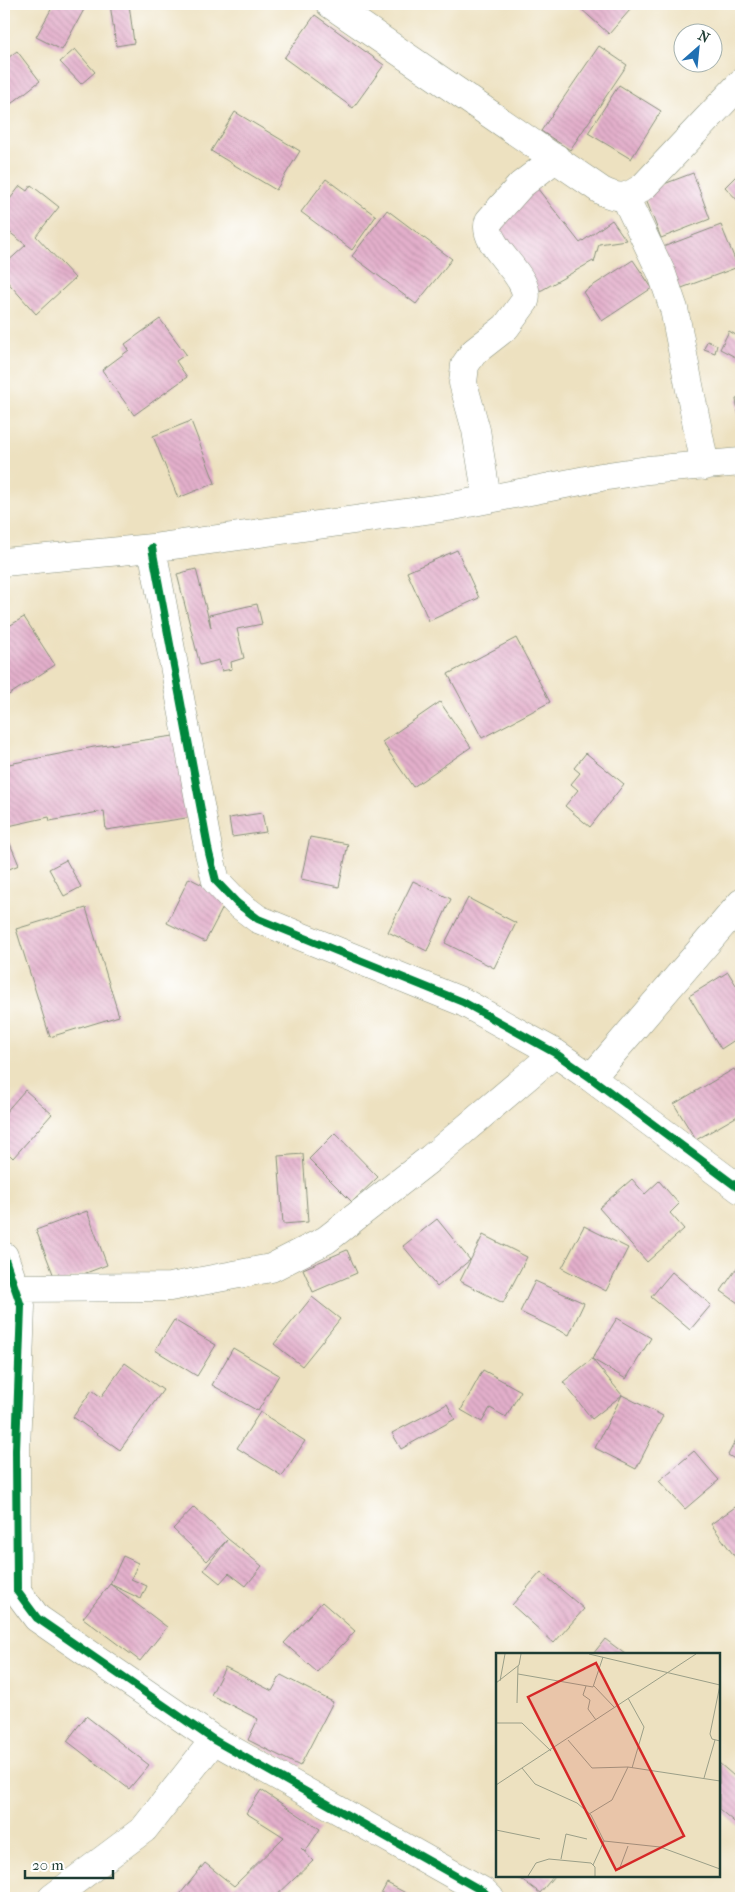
<svg xmlns="http://www.w3.org/2000/svg" width="745" height="1902" font-family="'IM FELL French Canon',serif">
<style>
.building{fill:url(#building-back-hatch)}
.lines{fill:none;stroke-linecap:round;stroke-linejoin:round}
.minor-casing{stroke:#868f7a;stroke-width:29}
.minor{stroke:#fff;stroke-width:28}
.cycleway-casing{stroke:#fff;stroke-width:11}
.cycleway{stroke:#00873e;stroke-width:8}
.inset-road{fill:none;stroke:#9b9f88;stroke-width:1}
.view{fill:#d62828;fill-opacity:0.15;stroke:#d62828;stroke-width:2.5}
.inset-edge{fill:none;stroke:#1f3d34;stroke-width:2.5}
</style>
<defs>
<pattern id="building-back-hatch" width="6" height="6" patternUnits="userSpaceOnUse" patternTransform="scale(1.25)"><rect width="6" height="6" fill="#e3afcb"/><path d="M-1 5l2 2M0 0l6 6M5-1l2 2" fill="none" stroke="#c297af"/></pattern>
</defs>
<rect width="100%" height="100%" fill="#fff"/>
<filter id="ink" filterUnits="userSpaceOnUse"><feTurbulence type="fractalNoise" baseFrequency=".02" numOctaves="2"/><feDisplacementMap in="SourceGraphic" scale="10" xChannelSelector="R" yChannelSelector="G"/><feConvolveMatrix kernelMatrix="1 2 1 2 8 2 1 2 1" color-interpolation-filters="sRGB"/></filter>
<filter id="wash" filterUnits="userSpaceOnUse"><feTurbulence type="fractalNoise" baseFrequency=".0096" numOctaves="4" result="noise"/><feDisplacementMap in="SourceGraphic" scale="20" xChannelSelector="R" yChannelSelector="G"/><feGaussianBlur stdDeviation="1.12" result="paint"/><feColorMatrix in="noise" values="0 0 0 0 0 0 0 0 0 0 0 0 0 0 0 0 0 1.4 0 .05"/><feComposite in="paint" operator="in"/></filter>
<g filter="url(#wash)">
<rect width="100%" height="100%" fill="#ede1c0"/>
<g id="blocks">
<path class="building" d="M 54,4 L 87,4 L 62,50 L 36,37 Z
M 110,4 L 129,4 L 134,43 L 116,46 Z
M 583,4 L 623,4 L 630,10 L 609,34 L 580,8 Z
M 315,15 L 384,65 L 353,108 L 284,58 Z
M 599,46 L 627,65 L 570,150 L 541,131 Z
M 75,49 L 95,72 L 81,84 L 60,62 Z
M 17,51 L 40,81 L 7,107 L 4,103 L 4,61 Z
M 619,85 L 661,111 L 631,159 L 588,133 Z
M 235,112 L 300,151 L 276,190 L 211,151 Z
M 741,171 L 741,204 L 725,187 Z
M 693,173 L 710,219 L 661,238 L 643,192 Z
M 326,179 L 376,216 L 352,250 L 301,212 Z
M 534,184 L 580,243 L 612,220 L 626,240 L 599,244 L 594,263 L 593,261 L 542,290 L 531,292 L 501,249 L 499,211 Z
M 31,185 L 59,207 L 36,236 L 75,278 L 36,314 L 4,278 L 4,265 L 26,245 L 4,228 L 4,198 L 6,195 L 10,199 L 20,186 L 27,191 Z
M 387,210 L 452,259 L 416,304 L 352,256 Z
M 721,225 L 738,267 L 679,289 L 663,247 Z
M 633,260 L 652,288 L 602,321 L 583,292 Z
M 160,319 L 186,354 L 176,361 L 187,377 L 134,415 L 102,370 L 129,350 L 125,344 Z
M 729,331 L 741,338 L 741,355 L 739,359 L 720,349 Z
M 707,341 L 717,345 L 715,353 L 704,349 Z
M 741,398 L 741,424 L 740,424 L 736,399 Z
M 191,421 L 215,483 L 178,498 L 153,436 Z
M 457,550 L 479,598 L 429,621 L 407,572 Z
M 196,569 L 211,628 L 209,615 L 257,604 L 262,624 L 237,629 L 244,658 L 231,662 L 232,669 L 222,671 L 219,660 L 200,665 L 177,574 Z
M 24,617 L 55,665 L 4,698 L 4,629 Z
M 516,638 L 550,702 L 482,738 L 448,674 Z
M 440,702 L 471,747 L 413,787 L 382,742 Z
M 181,735 L 193,817 L 106,830 L 104,811 L 50,821 L 49,817 L 4,827 L 4,765 L 94,747 Z
M 586,753 L 624,784 L 590,827 L 565,806 L 578,790 L 571,784 L 580,773 L 574,768 Z
M 262,813 L 266,832 L 232,837 L 229,818 Z
M 4,829 L 19,865 L 4,871 Z
M 310,837 L 348,844 L 339,887 L 301,879 Z
M 66,860 L 81,887 L 64,896 L 49,869 Z
M 189,878 L 228,898 L 205,942 L 167,923 Z
M 413,881 L 451,899 L 427,951 L 388,932 Z
M 468,898 L 516,923 L 494,968 L 445,943 Z
M 86,908 L 119,1016 L 50,1037 L 16,929 Z
M 728,972 L 741,993 L 741,1036 L 721,1049 L 689,996 Z
M 734,1069 L 741,1081 L 741,1114 L 696,1140 L 674,1104 Z
M 25,1090 L 52,1114 L 13,1158 L 4,1149 L 4,1114 Z
M 335,1133 L 378,1177 L 352,1202 L 309,1159 Z
M 303,1154 L 308,1222 L 283,1224 L 278,1156 Z
M 632,1179 L 645,1194 L 659,1181 L 679,1204 L 670,1213 L 684,1229 L 647,1262 L 599,1208 Z
M 87,1211 L 107,1265 L 57,1284 L 36,1230 Z
M 437,1219 L 470,1260 L 437,1287 L 403,1246 Z
M 584,1226 L 628,1248 L 606,1291 L 562,1268 Z
M 483,1235 L 527,1257 L 503,1303 L 460,1281 Z
M 347,1250 L 357,1273 L 313,1292 L 303,1269 Z
M 741,1262 L 741,1305 L 721,1291 Z
M 672,1272 L 711,1305 L 690,1330 L 651,1297 Z
M 535,1281 L 584,1303 L 569,1335 L 520,1312 Z
M 312,1297 L 340,1319 L 302,1366 L 274,1344 Z
M 617,1318 L 651,1338 L 626,1379 L 592,1359 Z
M 174,1320 L 216,1345 L 197,1376 L 155,1350 Z
M 233,1348 L 279,1375 L 258,1411 L 212,1385 Z
M 592,1359 L 622,1395 L 592,1419 L 563,1382 Z
M 125,1363 L 163,1390 L 120,1450 L 73,1417 L 92,1390 L 101,1397 Z
M 483,1370 L 521,1391 L 506,1417 L 490,1408 L 482,1422 L 461,1410 Z
M 622,1395 L 663,1416 L 636,1469 L 595,1448 Z
M 447,1404 L 455,1419 L 401,1449 L 392,1433 Z
M 260,1412 L 305,1441 L 282,1476 L 237,1448 Z
M 741,1430 L 741,1463 L 728,1455 Z
M 694,1451 L 719,1480 L 685,1509 L 659,1481 Z
M 741,1503 L 741,1553 L 735,1557 L 711,1524 Z
M 194,1507 L 228,1539 L 262,1566 L 246,1586 L 229,1573 L 220,1583 L 204,1570 L 227,1540 L 207,1561 L 173,1529 Z
M 123,1556 L 138,1563 L 131,1579 L 147,1586 L 141,1599 L 110,1584 Z
M 541,1572 L 584,1609 L 554,1643 L 512,1605 Z
M 110,1584 L 167,1627 L 140,1661 L 83,1618 Z
M 322,1602 L 355,1631 L 317,1672 L 284,1643 Z
M 605,1639 L 625,1654 L 593,1654 Z
M 225,1667 L 272,1691 L 281,1675 L 333,1702 L 300,1766 L 248,1740 L 258,1719 L 211,1695 Z
M 86,1716 L 149,1765 L 129,1789 L 67,1741 Z
M 719,1763 L 741,1782 L 741,1824 L 739,1826 L 719,1809 Z
M 261,1790 L 320,1829 L 305,1852 L 301,1848 L 313,1861 L 274,1898 L 177,1898 L 205,1863 L 234,1886 L 284,1837 L 246,1813 Z
M 517,1876 L 554,1876 L 540,1893 Z
M 387,1883 L 415,1898 L 379,1898 Z"/>
</g>
</g>
<g filter="url(#ink)">
<use href="#blocks" fill-opacity="0" stroke="#868f7a" stroke-width="1"/>
<g class="lines">
<defs>
<path id="minor" d="M 330,4 L 602,191 C 620,200 628,198 644,186 L 741,83
M 625,197 L 662,274 L 674,309 L 705,466
M 487,499 L 476,430 L 463,383 L 465,365 L 474,352 L 506,327 L 525,301 C 533,276 480,246 489,221 L 521,185 L 556,158
M 152,548 L 209,853 L 216,881 L 237,903 L 258,919 L 463,1002 L 555,1053 L 591,1078 L 741,1190
M 4,562 L 152,548 L 448,507 L 601,477 L 648,470 L 741,462
M 591,1078 L 741,903
M 4,1256 L 21,1306 L 16,1450 L 17,1591 L 37,1618 L 214,1740 L 484,1892 L 490,1898
M 16,1288 L 170,1287 L 271,1268 L 326,1240 L 431,1158 L 555,1053
M 52,1898 L 144,1829 L 214,1740"/>
</defs>
<use href="#minor" class="minor-casing"/>
<use href="#minor" class="minor"/>
<defs>
<path id="cycleway" d="M 152,548 L 209,853 L 216,881 L 237,903 L 258,919 L 463,1002 L 555,1053 L 591,1078 L 741,1190
M 4,1256 L 21,1306 L 16,1450 L 17,1591 L 37,1618 L 214,1740 L 484,1892 L 490,1898"/>
</defs>
<use href="#cycleway" class="cycleway-casing"/>
<use href="#cycleway" class="cycleway"/>
</g>
</g>
<g transform="translate(496 1653)">
<rect width="224" height="224" fill="#ede1c0"/>
<path class="inset-road" d="M 93,1 L 224,32 L 214,81 L 216,86 L 224,88M 22,21 L 97,34 L 107,4M 4,28 L 9,1M 0,30 L 23,12 L 25,1M 90,33 L 87,42 L 94,47 L 92,56 L 100,67M 98,33 L 118,54M 132,45 L 148,74 L 136,115M 21,50 L 22,13M 0,70 L 26,70 L 55,98M 72,87 L 96,115 L 132,114 L 224,128M 26,115 L 39,131 L 81,150 L 95,162 L 108,188 L 164,194 L 224,216M 208,125 L 219,87M 0,132 L 200,1M 93,161 L 116,147 L 132,114M 0,177 L 44,186M 65,206 L 70,181 L 91,186M 97,212 L 108,188M 123,217 L 132,193M 32,223 L 40,210 L 53,206 L 95,210 L 99,214 L 99,223"/>
<path class="view" d="M 100,10 L 188,183 L 120,217 L 32,44 Z"/>
<rect width="224" height="224" class="inset-edge"/>
</g>
<rect width="745" height="1902" fill="none" stroke="#fff" stroke-width="20"/>
<g transform="translate(698 48) rotate(27)"><circle r="24" fill="#ffffff" stroke="#a5b1ae"/>
<path d="M0-4L9 19L0 12L-9 19Z" fill="#1f6fb2"/>
<text y="-8" font-size="14" font-weight="bold" text-anchor="middle" fill="#1f3d34">N</text>
</g>
<path d="M25 1870v8h88v-8" fill="none" stroke="#1f3d34" stroke-width="2.5"/>
<text x="32" y="1870" font-size="15" fill="#1f3d34" stroke="#ffffff" stroke-width="4" paint-order="stroke">20 m</text>
</svg>
